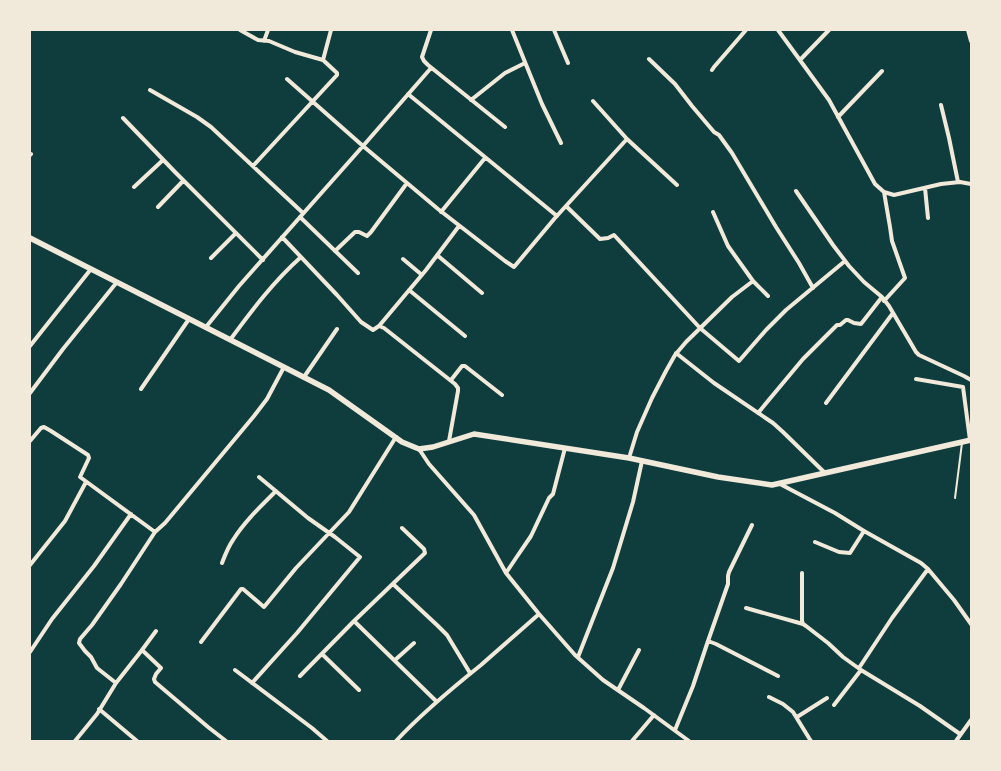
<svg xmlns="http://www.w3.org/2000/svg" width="1001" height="771" font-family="Georgia,serif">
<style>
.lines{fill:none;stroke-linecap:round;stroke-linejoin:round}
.service{stroke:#f1e9da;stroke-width:2}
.minor{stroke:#f1e9da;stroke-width:4}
.secondary{stroke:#f1e9da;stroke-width:5.5}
</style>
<rect width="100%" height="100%" fill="#0f3d3e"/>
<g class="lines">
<path class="service" d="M 955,498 L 962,443"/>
<path class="minor" d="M 240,30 L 258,40 L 269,41 L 295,52 L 323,60 L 337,73 L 337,75 L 253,166
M 431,30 L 422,57 L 424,61 L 428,65 L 505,127
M 512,30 L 542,104 L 561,143
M 554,30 L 568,63
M 778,30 L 829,100 L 875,184 L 884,192 L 894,195 L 941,184 L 960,182 L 971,184
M 968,30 L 971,41
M 264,41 L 268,30
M 649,59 L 675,84 L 692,106 L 714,132 L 719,135 L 732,153 L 776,227 L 799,263 L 813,288
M 323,60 L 331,30
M 800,60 L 829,30
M 712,70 L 714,67 L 746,30
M 287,79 L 363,146 L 438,209 L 505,261 L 514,267 L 555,218 L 627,139
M 150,90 L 197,117 L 211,127 L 303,213
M 408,94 L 557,216
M 471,100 L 505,73 L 525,63
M 593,101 L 627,139 L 677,185
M 941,105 L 949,138 L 958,182
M 838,117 L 882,71
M 123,118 L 175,172 L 263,260
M 30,155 L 31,154
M 134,187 L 163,160
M 925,188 L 928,218
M 796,191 L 833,245 L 849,266 L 864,282 L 882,297 L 889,306 L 916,352 L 919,355 L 964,376 L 971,380
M 884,192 L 890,227 L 892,241 L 905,278 L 884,301
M 566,206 L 600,239 L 608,238 L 614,235 L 700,328 L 739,361 L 766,330 L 786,310 L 845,261
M 158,207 L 183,181
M 441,212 L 485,158
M 713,212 L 728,246 L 753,281 L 768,296
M 300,217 L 358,273
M 282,237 L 337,295 L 361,322 L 373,330 L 379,326 L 384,328 L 455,384 L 458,388 L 458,391 L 449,441
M 335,251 L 355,232 L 359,232 L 367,236 L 371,232 L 407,183
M 437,255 L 482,293
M 211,258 L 236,233
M 403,259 L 422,275
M 409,290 L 465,336
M 379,326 L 426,270 L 459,226
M 206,327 L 239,286 L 363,146 L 431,68
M 230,340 C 252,310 274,281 301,257
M 30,346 L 91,269
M 676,353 L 714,383 L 773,423 L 783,432 L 825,473
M 304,377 L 337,329
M 916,379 L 963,387 L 970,440
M 451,380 L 462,366 L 465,366 L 502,395
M 141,389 L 189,319
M 30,393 L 63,349 L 117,282
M 826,403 L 893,313
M 758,413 L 803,359 L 837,325 L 840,325 L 846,320 L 848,320 L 854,323 L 861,324 L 882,297
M 30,441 L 41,428 L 44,427 L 51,431 L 88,455 L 89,458 L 80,477 L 155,532
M 419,449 L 429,464 L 474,515 L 506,573 L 539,614 L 575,655 L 603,680 L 644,708 L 689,741
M 629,458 L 637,432 L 652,398 L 666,371 L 675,355 L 686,342 L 732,297 L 753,281
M 780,484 L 835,513 L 864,531 L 921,563 L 928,569 L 954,600 L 971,624
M 815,542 L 839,552 L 850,553 L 864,531
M 222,563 C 225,555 228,547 233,540 C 244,522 261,506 276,491
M 30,565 L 65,521 L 86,482
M 506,573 L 516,558 L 531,536 L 549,498 L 553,494 L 565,448
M 802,573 L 802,621 L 803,624 L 806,626 L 828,643 L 843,657 L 861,670 L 920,706 L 960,734
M 393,584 L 438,626 L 447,635 L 470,673
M 746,608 L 803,624
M 354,621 L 436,701
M 708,641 L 728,584 L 728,576 L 729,572 L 752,525
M 201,642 L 241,589 L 243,589 L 264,607 L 296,568 L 349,512 L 396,437
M 142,650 L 161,668 L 156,674 L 154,679 L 155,682 L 208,727 L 226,741
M 30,652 L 52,619 L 94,566 L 131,514
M 322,654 L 359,690
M 578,657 L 613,568 L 633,502 L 642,461
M 395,660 L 414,643
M 859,668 L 892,618 L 928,569
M 235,670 L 312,728 L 327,741
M 300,676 L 354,621 L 425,553 L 424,549 L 402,528
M 116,683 L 97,668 L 91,657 L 85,651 L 79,643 L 80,639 L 92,625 L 121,584 L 155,532 L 165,523 L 254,416 L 267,399 L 284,367
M 252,683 L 297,633 L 360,557 L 335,537 L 308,518 L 259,477
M 618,690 L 639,650
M 769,697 L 783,704 L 793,712 L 809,738 L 811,741
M 834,705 L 861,670
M 99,709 L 137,741
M 797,717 L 827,698
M 675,730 L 693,686 L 708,641 L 716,644 L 778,676
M 75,741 L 97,714 L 116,683 L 142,650 L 156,631
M 396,741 C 422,713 451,689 481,665 C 500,648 520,631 539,614
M 632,741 L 654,715
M 956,741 L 971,720"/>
<path class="secondary" d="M 30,238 L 329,390 L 402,442 L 419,449 L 433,447 L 474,434 L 629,458 L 718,477 L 772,485 L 971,440"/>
</g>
<rect width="1001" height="771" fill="none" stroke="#f1e9da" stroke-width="62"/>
</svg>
